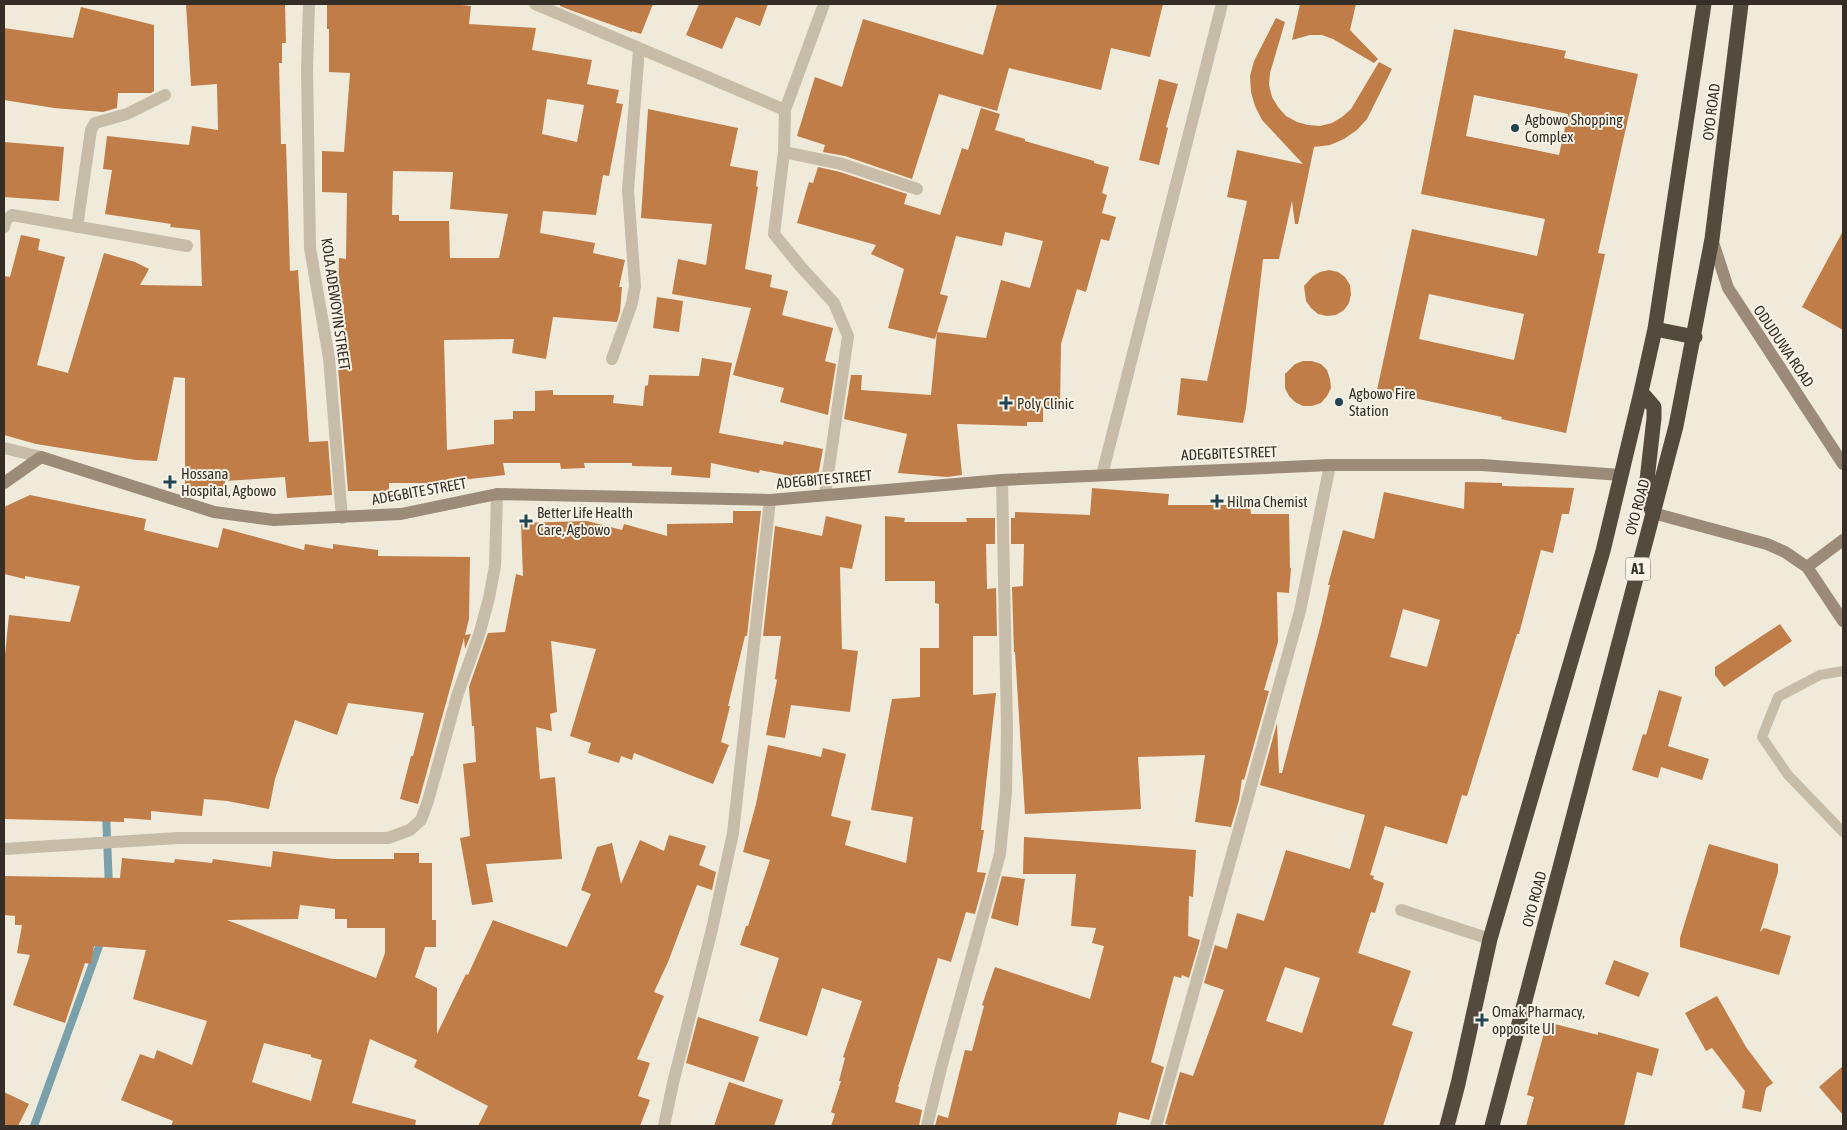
<svg xmlns="http://www.w3.org/2000/svg" width="1847" height="1130" font-family="'Asap Condensed',sans-serif">
<style>
.lines{fill:none;stroke-linecap:round;stroke-linejoin:round}
.stream{stroke:#7aa0ab;stroke-width:8}
.building{fill:#c07d48;fill-rule:evenodd}
.lane{stroke:#c7bca7;stroke-width:10}
.street{stroke:#c7bca7;stroke-width:12}
.secondary{stroke:#9b8b78;stroke-width:12}
.highway{stroke:#544a3e;stroke-width:15}
.poi-dot{fill:#1f4553;stroke:#f8f3e6;stroke-width:2}
.labels{text-anchor:middle;dominant-baseline:central;stroke-width:4;stroke-linejoin:round;paint-order:stroke}
.shield{fill:#f8f3e6;stroke:#6f6960;stroke-width:1}
.shield-label{font-size:14px;font-weight:bold;fill:#342e27}
.street-label{font-size:15px;fill:#342e27;stroke:#f8f3e6}
.poi-label{font-size:15px;fill:#342e27;stroke:#f8f3e6;text-anchor:start}
</style>
<rect width="100%" height="100%" fill="#f0eada"/>
<g class="lines">
<path class="stream" d="M 106,812 L 109,888
M 34,1126 L 102,938"/>
</g>
<path class="building" d="M 186,4 L 285,4 L 286,43 L 282,43 L 282,63 L 279,63 L 281,144 L 286,144 L 290,271 L 298,270 L 309,442 L 328,441 L 332,495 L 287,498 L 285,477 L 225,481 L 225,494 L 203,494 L 203,492 L 185,492 L 185,378 L 174,377 L 157,461 L 136,460 L 36,444 L 4,435 L 4,276 L 10,277 L 21,235 L 40,239 L 38,250 L 65,257 L 37,365 L 68,373 L 104,253 L 135,262 L 149,269 L 140,285 L 202,286 L 200,230 L 170,227 L 171,224 L 105,214 L 112,170 L 103,169 L 107,136 L 189,145 L 192,126 L 218,130 L 217,84 L 191,86 Z
M 327,4 L 452,4 L 471,6 L 469,24 L 536,28 L 532,50 L 592,60 L 587,84 L 619,90 L 616,103 L 623,104 L 609,176 L 603,175 L 596,215 L 543,211 L 540,233 L 595,243 L 593,253 L 625,260 L 619,287 L 622,287 L 620,312 L 617,322 L 553,317 L 546,359 L 512,353 L 514,339 L 444,340 L 447,450 L 494,444 L 494,420 L 513,419 L 513,411 L 535,411 L 535,391 L 553,390 L 553,395 L 614,395 L 613,403 L 643,406 L 645,386 L 648,385 L 649,375 L 699,376 L 702,358 L 732,363 L 719,433 L 783,445 L 784,441 L 823,449 L 817,481 L 760,470 L 759,473 L 711,463 L 710,478 L 671,475 L 672,467 L 632,466 L 632,463 L 584,463 L 585,468 L 561,469 L 560,463 L 503,463 L 505,475 L 435,483 L 389,483 L 389,491 L 348,491 L 338,367 L 344,366 L 344,305 L 338,305 L 339,258 L 346,259 L 347,193 L 322,192 L 322,151 L 344,152 L 350,73 L 329,72 L 329,29 L 327,29 ZM 547,99 L 584,105 L 577,142 L 542,134 ZM 393,171 L 453,172 L 450,209 L 508,214 L 499,258 L 450,258 L 449,221 L 399,221 L 399,215 L 392,215 Z
M 560,4 L 653,4 L 641,34 L 632,31 L 632,32 L 570,10 L 560,6 Z
M 699,4 L 768,4 L 760,26 L 736,17 L 722,49 L 686,35 Z
M 997,4 L 1163,4 L 1150,57 L 1111,48 L 1101,90 L 1009,68 L 997,111 L 939,94 L 912,179 L 845,156 L 823,152 L 825,145 L 797,136 L 815,77 L 842,87 L 863,19 L 983,55 Z
M 1300,4 L 1356,4 L 1350,30 L 1378,59 L 1374,63 L 1333,39 L 1322,35 L 1310,35 L 1292,40 Z
M 81,7 L 154,25 L 154,91 L 151,93 L 118,93 L 117,108 L 103,112 L 54,108 L 4,100 L 4,28 L 73,38 Z
M 1276,18 L 1285,22 L 1270,73 L 1269,85 L 1272,97 L 1278,107 L 1286,116 L 1297,122 L 1308,125 L 1320,126 L 1332,123 L 1342,117 L 1351,109 L 1379,62 L 1392,69 L 1367,119 L 1357,130 L 1344,139 L 1330,145 L 1314,147 L 1298,224 L 1295,224 L 1292,201 L 1279,259 L 1263,259 L 1246,408 L 1243,423 L 1177,415 L 1181,378 L 1207,381 L 1247,201 L 1227,197 L 1237,150 L 1303,164 L 1262,120 L 1255,106 L 1251,92 L 1250,76 L 1254,61 Z
M 1454,29 L 1566,51 L 1564,58 L 1638,74 L 1598,253 L 1605,254 L 1566,433 L 1501,419 L 1502,417 L 1377,390 L 1412,229 L 1537,256 L 1545,219 L 1421,194 ZM 1474,95 L 1568,114 L 1559,155 L 1466,136 ZM 1429,294 L 1524,314 L 1514,360 L 1419,339 Z
M 1159,79 L 1178,84 L 1166,127 L 1168,128 L 1159,165 L 1139,160 Z
M 981,108 L 1000,114 L 995,130 L 1025,139 L 1025,141 L 1094,161 L 1094,163 L 1109,167 L 1102,193 L 1107,195 L 1102,213 L 1116,217 L 1109,241 L 1101,239 L 1086,292 L 1077,289 L 1061,344 L 1060,410 L 1043,409 L 1043,422 L 1027,422 L 1027,426 L 957,424 L 962,475 L 947,477 L 898,473 L 907,434 L 844,419 L 851,375 L 862,375 L 861,390 L 931,395 L 937,332 L 986,338 L 1001,280 L 1030,288 L 1043,241 L 1005,232 L 1002,246 L 956,236 L 940,294 L 948,296 L 935,339 L 888,328 L 904,269 L 871,254 L 876,245 L 797,223 L 809,182 L 813,183 L 818,167 L 840,172 L 907,194 L 904,204 L 940,215 L 962,148 L 968,150 Z
M 648,109 L 738,128 L 730,166 L 758,171 L 756,186 L 758,187 L 745,269 L 772,275 L 770,287 L 788,291 L 782,315 L 833,328 L 825,361 L 836,364 L 828,415 L 780,402 L 784,388 L 733,375 L 751,308 L 672,294 L 678,259 L 706,265 L 712,224 L 641,218 Z
M 4,142 L 64,147 L 59,201 L 4,197 Z
M 1843,231 L 1843,330 L 1802,307 Z
M 1329,270 L 1338,272 L 1345,277 L 1350,285 L 1351,294 L 1349,303 L 1344,310 L 1336,315 L 1327,316 L 1318,314 L 1311,308 L 1306,301 L 1304,286 L 1313,276 L 1320,272 Z
M 657,297 L 683,301 L 679,332 L 653,328 Z
M 1303,361 L 1312,361 L 1321,364 L 1327,370 L 1330,379 L 1331,388 L 1327,396 L 1321,403 L 1312,406 L 1303,406 L 1295,402 L 1289,396 L 1285,388 L 1285,374 L 1295,364 Z
M 1465,482 L 1502,483 L 1502,486 L 1574,488 L 1569,514 L 1562,514 L 1553,553 L 1541,550 L 1519,634 L 1517,634 L 1467,796 L 1462,795 L 1447,844 L 1385,826 L 1370,875 L 1374,876 L 1373,879 L 1384,883 L 1375,913 L 1371,912 L 1358,953 L 1411,971 L 1392,1025 L 1413,1032 L 1383,1126 L 1173,1126 L 1165,1124 L 1180,1072 L 1193,1076 L 1224,990 L 1204,983 L 1215,945 L 1227,949 L 1237,913 L 1264,921 L 1286,850 L 1350,869 L 1365,815 L 1260,785 L 1277,723 L 1279,773 L 1282,773 L 1321,624 L 1330,585 L 1328,585 L 1343,530 L 1374,539 L 1384,492 L 1464,509 ZM 1403,609 L 1440,620 L 1427,667 L 1390,657 ZM 1285,967 L 1320,978 L 1302,1033 L 1266,1021 Z
M 1092,488 L 1169,494 L 1168,505 L 1250,505 L 1251,514 L 1289,514 L 1290,568 L 1291,568 L 1289,593 L 1277,592 L 1278,642 L 1264,690 L 1269,691 L 1244,780 L 1242,779 L 1239,800 L 1231,827 L 1195,822 L 1205,755 L 1138,757 L 1141,809 L 1025,814 L 1015,652 L 1014,652 L 1012,587 L 1023,586 L 1024,544 L 1011,544 L 1011,518 L 1015,518 L 1015,512 L 1090,515 Z
M 30,495 L 146,519 L 144,530 L 218,548 L 223,528 L 304,550 L 305,544 L 333,549 L 333,544 L 378,550 L 378,556 L 470,557 L 469,619 L 465,635 L 471,634 L 465,649 L 464,638 L 418,804 L 400,799 L 411,756 L 413,756 L 424,713 L 348,703 L 337,735 L 295,720 L 275,779 L 269,809 L 227,801 L 204,799 L 202,816 L 151,811 L 151,820 L 124,818 L 124,822 L 4,819 L 4,664 L 9,615 L 70,622 L 80,586 L 25,576 L 25,579 L 4,574 L 4,507 Z
M 733,511 L 761,511 L 747,636 L 745,636 L 728,706 L 730,706 L 721,742 L 729,745 L 713,784 L 634,753 L 632,760 L 621,756 L 619,763 L 588,753 L 591,743 L 570,736 L 596,649 L 551,641 L 557,712 L 550,714 L 552,731 L 536,727 L 540,779 L 555,777 L 562,859 L 486,864 L 493,902 L 472,905 L 460,838 L 470,836 L 463,764 L 476,762 L 474,726 L 472,726 L 469,687 L 488,633 L 505,632 L 516,574 L 523,576 L 521,523 L 587,521 L 622,530 L 624,524 L 667,536 L 667,524 L 733,523 Z
M 826,516 L 862,525 L 852,569 L 840,567 L 842,649 L 858,651 L 850,712 L 791,705 L 785,738 L 766,735 L 777,680 L 775,679 L 781,636 L 763,636 L 775,526 L 822,536 Z
M 885,516 L 905,518 L 904,522 L 967,522 L 966,518 L 995,518 L 995,544 L 986,544 L 987,589 L 996,588 L 997,636 L 973,636 L 973,695 L 996,693 L 981,830 L 984,830 L 977,872 L 986,873 L 975,914 L 966,912 L 951,962 L 938,958 L 898,1087 L 899,1087 L 895,1102 L 922,1110 L 919,1126 L 831,1126 L 835,1114 L 831,1112 L 841,1081 L 839,1081 L 845,1058 L 843,1057 L 862,1001 L 822,988 L 807,1036 L 759,1021 L 779,958 L 740,945 L 746,926 L 748,926 L 770,860 L 743,852 L 756,804 L 768,745 L 821,757 L 823,748 L 846,754 L 831,816 L 851,821 L 845,845 L 906,863 L 913,817 L 871,810 L 892,699 L 920,697 L 920,648 L 939,648 L 939,604 L 935,603 L 935,581 L 885,581 Z
M 1780,624 L 1792,641 L 1724,687 L 1715,675 L 1715,667 Z
M 1659,690 L 1682,697 L 1668,746 L 1709,759 L 1702,780 L 1661,767 L 1658,778 L 1632,770 L 1643,734 L 1646,735 Z
M 669,835 L 706,846 L 699,865 L 716,872 L 712,890 L 697,885 L 668,962 L 654,992 L 664,996 L 637,1059 L 650,1063 L 638,1096 L 650,1100 L 640,1126 L 478,1126 L 488,1106 L 414,1067 L 417,1060 L 370,1039 L 352,1103 L 416,1120 L 415,1126 L 171,1126 L 173,1121 L 121,1100 L 140,1054 L 154,1059 L 157,1050 L 192,1065 L 207,1021 L 133,999 L 146,950 L 94,946 L 91,964 L 85,963 L 65,1023 L 13,1005 L 30,955 L 17,953 L 22,925 L 15,925 L 15,916 L 4,915 L 4,876 L 120,878 L 122,858 L 174,863 L 175,859 L 212,863 L 213,859 L 271,867 L 273,851 L 334,859 L 394,859 L 394,853 L 419,853 L 419,863 L 432,863 L 432,920 L 436,920 L 436,947 L 425,947 L 415,977 L 437,988 L 437,1034 L 466,974 L 468,975 L 493,920 L 567,947 L 591,894 L 581,890 L 597,847 L 612,843 L 621,884 L 640,840 L 664,851 ZM 300,905 L 335,909 L 335,919 L 347,919 L 347,928 L 385,928 L 385,953 L 376,978 L 227,920 L 298,919 ZM 264,1043 L 311,1055 L 311,1057 L 322,1060 L 311,1101 L 252,1082 Z
M 1024,837 L 1196,850 L 1193,897 L 1189,896 L 1188,936 L 1200,940 L 1189,978 L 1182,975 L 1181,978 L 1174,976 L 1151,1062 L 1164,1067 L 1149,1120 L 1119,1112 L 1116,1126 L 935,1126 L 938,1115 L 948,1118 L 965,1050 L 972,1051 L 984,1006 L 982,1005 L 995,967 L 1090,999 L 1104,946 L 1092,943 L 1096,928 L 1071,926 L 1076,874 L 1023,874 Z
M 1709,844 L 1778,864 L 1778,872 L 1760,932 L 1764,928 L 1791,936 L 1779,975 L 1680,947 L 1680,938 Z
M 1002,876 L 1025,879 L 1018,926 L 991,918 Z
M 1614,960 L 1649,973 L 1639,997 L 1605,984 Z
M 1717,996 L 1746,1047 L 1773,1083 L 1766,1088 L 1761,1112 L 1742,1108 L 1745,1091 L 1712,1048 L 1706,1051 L 1685,1013 Z
M 698,1017 L 759,1037 L 744,1082 L 686,1063 Z
M 1547,1022 L 1598,1035 L 1598,1032 L 1659,1049 L 1652,1076 L 1637,1072 L 1624,1126 L 1526,1126 L 1534,1097 L 1527,1095 Z
M 1843,1066 L 1843,1115 L 1819,1087 Z
M 729,1082 L 783,1100 L 774,1126 L 714,1126 Z
M 4,1092 L 29,1104 L 18,1126 L 4,1126 Z"/>
<g class="lines">
<path class="lane" d="M 1843,671 L 1820,675 L 1778,697 L 1762,737 L 1788,775 L 1843,832"/>
<path class="street" d="M 309,4 L 307,70 L 310,248 L 329,358 L 342,518
M 535,4 L 785,110
M 824,4 L 785,110 L 784,152 L 774,234 L 801,267 L 834,303 L 848,336 L 825,495
M 784,152 L 842,164 L 917,189
M 4,227 L 6,220 L 12,215 L 187,246
M 77,227 L 91,130 L 95,123 L 127,114 L 165,95
M 612,359 L 632,303 L 635,286 L 628,190 L 639,49
M 4,448 L 41,457
M 1102,475 L 1222,4
M 4,849 L 178,838 L 388,838 L 410,830 L 421,820 L 428,801 L 457,696 L 479,635 L 489,598 L 495,566 L 497,494
M 1401,910 L 1490,939
M 664,1126 L 673,1083 L 712,929 L 733,833 L 770,500
M 927,1126 L 941,1068 L 1000,854 L 1006,793 L 1007,728 L 1002,480
M 1156,1126 L 1300,611 L 1330,465"/>
<path class="secondary" d="M 1712,239 L 1728,288 L 1843,464
M 4,483 L 41,457 L 214,512 L 274,520 L 401,514 L 497,494 L 770,500 L 1002,480 L 1330,465 L 1482,465 L 1621,475
M 1653,513 L 1767,544 L 1785,552 L 1807,567 L 1843,621
M 1807,567 L 1843,540"/>
<path class="highway" d="M 1655,329 L 1695,337
M 1641,392 L 1654,407 L 1654,418 L 1646,489 L 1647,498 L 1653,513
M 1447,1126 L 1458,1084 L 1490,939 L 1603,551 L 1641,392 L 1655,329 L 1704,4
M 1492,1126 L 1676,426 L 1712,239 L 1741,4"/>
</g>
<g class="poi-dot">
<circle cx="1515" cy="128" r="5"/>
<circle cx="1339" cy="402" r="5"/>
<path d="M1003.5 395.5h5v5h5v5h-5v5h-5v-5h-5v-5h5z"/>
<path d="M167.5 474.5h5v5h5v5h-5v5h-5v-5h-5v-5h5z"/>
<path d="M1214.5 493.5h5v5h5v5h-5v5h-5v-5h-5v-5h5z"/>
<path d="M523.5 513.5h5v5h5v5h-5v5h-5v-5h-5v-5h5z"/>
<path d="M1479.5 1012.5h5v5h5v5h-5v5h-5v-5h-5v-5h5z"/>
</g>
<g class="labels">
<rect class="shield" x="1625.5" y="557.5" width="25" height="23" rx="4"/>
<g class="shield-label">
<text x="1638" y="569">A1</text>
</g>
<g class="street-label">
<text transform="translate(1711 112) rotate(-83)">OYO ROAD</text>
<text transform="translate(336 304) rotate(82)">KOLA ADEWOYIN STREET</text>
<text transform="translate(1784 346) rotate(56)">ODUDUWA ROAD</text>
<text transform="translate(1229 453) rotate(-2)">ADEGBITE STREET</text>
<text transform="translate(824 479) rotate(-5)">ADEGBITE STREET</text>
<text transform="translate(419 491) rotate(-10)">ADEGBITE STREET</text>
<text transform="translate(1637 507) rotate(-75)">OYO ROAD</text>
<text transform="translate(1534 899) rotate(-75)">OYO ROAD</text>
</g>
<g class="poi-label">
<text x="1525" y="119">Agbowo Shopping<tspan x="1525" dy="17">Complex</tspan></text>
<text x="1349" y="393">Agbowo Fire<tspan x="1349" dy="17">Station</tspan></text>
<text x="1017" y="403">Poly Clinic</text>
<text x="181" y="473">Hossana<tspan x="181" dy="17">Hospital, Agbowo</tspan></text>
<text x="1227" y="501">Hilma Chemist</text>
<text x="537" y="512">Better Life Health<tspan x="537" dy="17">Care, Agbowo</tspan></text>
<text x="1492" y="1011">Omak Pharmacy,<tspan x="1492" dy="17">opposite UI</tspan></text>
</g>
</g>
<rect width="1847" height="1130" fill="none" stroke="#342e27" stroke-width="10"/>
</svg>
